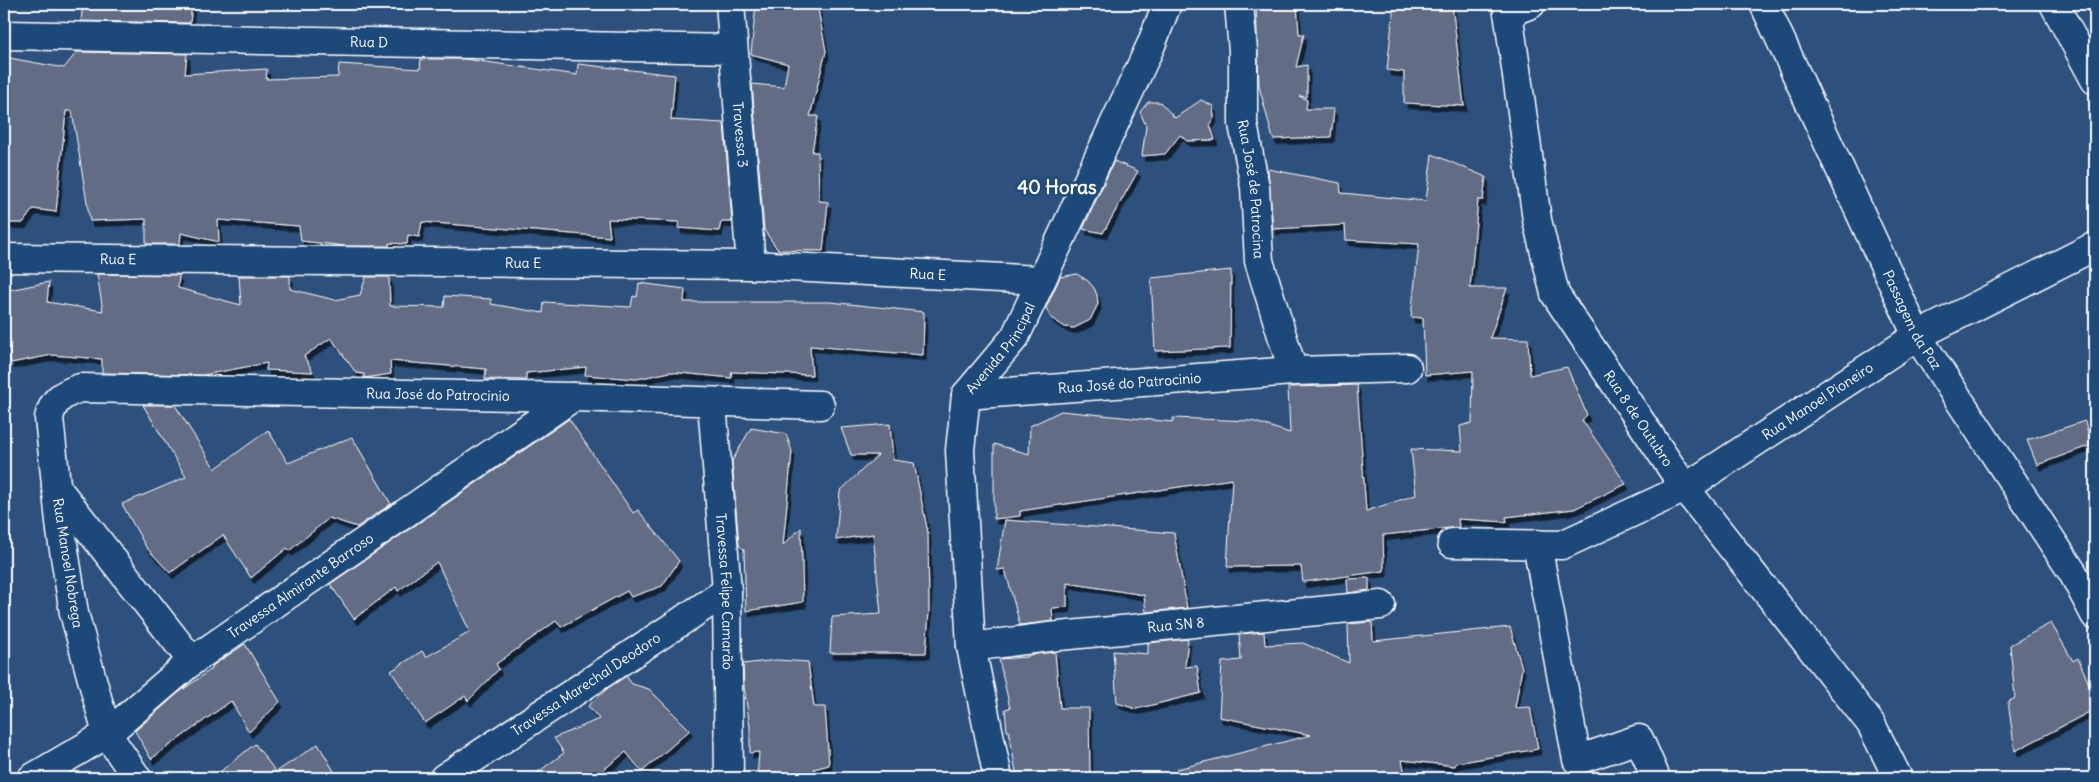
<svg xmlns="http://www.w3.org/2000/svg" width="2099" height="782" font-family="Delius,sans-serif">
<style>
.building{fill:#636c85;stroke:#fff;filter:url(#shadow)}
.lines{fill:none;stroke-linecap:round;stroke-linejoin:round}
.street-casing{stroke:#fff;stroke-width:31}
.street{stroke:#1f4a7a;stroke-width:28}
.labels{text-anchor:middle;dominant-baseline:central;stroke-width:5;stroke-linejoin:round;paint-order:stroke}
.street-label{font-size:14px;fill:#fff;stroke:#1f4a7a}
.district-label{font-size:19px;font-weight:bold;fill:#fff;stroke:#1f4a7a}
</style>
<defs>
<filter id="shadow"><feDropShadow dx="3" dy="5.5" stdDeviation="0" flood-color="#0009"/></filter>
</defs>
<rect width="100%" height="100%" fill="#2d517c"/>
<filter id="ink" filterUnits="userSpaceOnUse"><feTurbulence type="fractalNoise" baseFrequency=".02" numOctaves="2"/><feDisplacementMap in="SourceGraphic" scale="10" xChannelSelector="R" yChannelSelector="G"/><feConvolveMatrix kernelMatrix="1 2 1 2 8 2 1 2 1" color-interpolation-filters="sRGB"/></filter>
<g filter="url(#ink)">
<path class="building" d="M 83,4 L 192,4 L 190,23 L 81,21 Z
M 756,4 L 817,4 L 826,51 L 810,116 L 818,116 L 812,152 L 818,152 L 819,201 L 828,202 L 823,251 L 778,250 L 764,230 L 752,84 L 784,87 L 788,64 L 751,54 Z
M 1256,4 L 1297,4 L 1299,34 L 1304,34 L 1296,67 L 1307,65 L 1307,97 L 1299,96 L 1307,100 L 1306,109 L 1334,109 L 1331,137 L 1273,139 L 1259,86 Z
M 1394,4 L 1452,4 L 1464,106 L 1404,103 L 1404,72 L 1387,70 Z
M 77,52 L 187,54 L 185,74 L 267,69 L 266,79 L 338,77 L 339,64 L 420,69 L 421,59 L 465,59 L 577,75 L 578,64 L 675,75 L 671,120 L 724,123 L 732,222 L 721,222 L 719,231 L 678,228 L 679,222 L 608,219 L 610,237 L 422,222 L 419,237 L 408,235 L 407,244 L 389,243 L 389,246 L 345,246 L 301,241 L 299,226 L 218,220 L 219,242 L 181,233 L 180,244 L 146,244 L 146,219 L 90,221 L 72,111 L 66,111 L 56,212 L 33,209 L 23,223 L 4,223 L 4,57 L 64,68 Z
M 1201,100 L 1213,106 L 1214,117 L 1210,124 L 1215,140 L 1187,141 L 1180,135 L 1165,154 L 1142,156 L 1146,126 L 1140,112 L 1148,102 L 1160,102 L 1175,118 Z
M 1432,154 L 1486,177 L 1483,200 L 1478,200 L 1470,288 L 1507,288 L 1490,338 L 1528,339 L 1530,375 L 1567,367 L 1587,415 L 1582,420 L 1626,484 L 1574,509 L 1506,517 L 1507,522 L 1458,519 L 1459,527 L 1383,535 L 1384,571 L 1303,582 L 1301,566 L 1227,567 L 1232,479 L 1020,511 L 1020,516 L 994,519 L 994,444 L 1029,454 L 1030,426 L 1061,411 L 1173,422 L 1173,418 L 1252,421 L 1290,433 L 1288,387 L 1294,387 L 1357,385 L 1366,511 L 1416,495 L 1411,449 L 1462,451 L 1460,426 L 1472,423 L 1473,371 L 1425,375 L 1423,318 L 1411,317 L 1419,244 L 1346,240 L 1345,225 L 1273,229 L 1268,169 L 1340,183 L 1341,193 L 1426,201 Z
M 1114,161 L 1138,171 L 1103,233 L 1083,229 Z
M 1231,270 L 1230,348 L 1155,351 L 1151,278 Z
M 97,274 L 179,275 L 178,288 L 241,305 L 239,276 L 290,276 L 290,289 L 335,300 L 360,295 L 366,277 L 389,277 L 390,306 L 444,307 L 445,296 L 491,299 L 491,304 L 543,313 L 544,302 L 631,307 L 633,296 L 637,297 L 639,283 L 685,289 L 684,302 L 830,302 L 924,312 L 923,355 L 810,346 L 812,375 L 731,372 L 732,378 L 670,372 L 637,379 L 585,375 L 586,367 L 526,373 L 526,380 L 485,379 L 486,369 L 390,361 L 391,374 L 364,378 L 364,374 L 356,373 L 331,338 L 304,356 L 313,372 L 266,370 L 267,363 L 203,375 L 104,373 L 102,373 L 102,359 L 52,355 L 11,363 L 4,307 L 4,291 L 49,282 L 47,302 L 103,311 Z
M 1077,274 L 1088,281 L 1094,288 L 1097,295 L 1098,304 L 1090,320 L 1074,328 L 1065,327 L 1051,318 L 1046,308 L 1060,277 Z
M 143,405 L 175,405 L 215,469 L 268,430 L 288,463 L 352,437 L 391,504 L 357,527 L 329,518 L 289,551 L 287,548 L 251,578 L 223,535 L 170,573 L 146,547 L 122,504 L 186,477 Z
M 569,419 L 633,513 L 638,510 L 679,561 L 662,586 L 631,597 L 627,591 L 561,627 L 556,621 L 496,664 L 499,669 L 468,701 L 465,696 L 425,723 L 391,671 L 422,651 L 426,657 L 470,632 L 437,562 L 398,591 L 396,587 L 354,619 L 330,584 Z
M 2085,421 L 2091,445 L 2037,465 L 2027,440 Z
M 890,424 L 893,460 L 914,463 L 928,533 L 929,611 L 926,653 L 830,653 L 832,617 L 881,614 L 873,534 L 836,540 L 840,491 L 878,455 L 851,455 L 841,428 Z
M 751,428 L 786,434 L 792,451 L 783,545 L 801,528 L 803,602 L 746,611 L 744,550 L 739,545 L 732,461 Z
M 1005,520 L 1174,533 L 1187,608 L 1146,612 L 1144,595 L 1067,583 L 1067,607 L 1052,608 L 1053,621 L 1020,625 L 1005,569 L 997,570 Z
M 1369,578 L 1369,590 L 1348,593 L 1347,579 Z
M 1372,622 L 1373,641 L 1510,627 L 1522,668 L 1515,708 L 1530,707 L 1538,749 L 1456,763 L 1455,766 L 1402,760 L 1406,778 L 1178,778 L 1177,769 L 1311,735 L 1219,717 L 1222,662 L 1241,660 L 1239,634 L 1264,632 L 1265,645 L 1303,643 L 1349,663 L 1348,624 Z
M 2051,623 L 2073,661 L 2078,658 L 2095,698 L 2095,709 L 2015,751 L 2008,702 L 2015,698 L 2010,645 Z
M 1188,639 L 1185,667 L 1197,666 L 1201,693 L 1136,709 L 1117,703 L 1113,651 L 1148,654 L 1148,643 Z
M 245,644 L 280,702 L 249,732 L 231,701 L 151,759 L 135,731 L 177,694 L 213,668 L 212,666 Z
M 1055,652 L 1060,708 L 1089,708 L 1090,778 L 1017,778 L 1009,731 L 1007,731 L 1005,709 L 1010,708 L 999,659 L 1028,657 L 1028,655 Z
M 777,660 L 808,662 L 814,707 L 825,707 L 829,765 L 814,769 L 815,778 L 757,778 L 759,752 L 750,753 L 750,727 L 744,687 L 743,664 Z
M 626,676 L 632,684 L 649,689 L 690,730 L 642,772 L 626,752 L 593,778 L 530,778 L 564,753 L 554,738 L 599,719 L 588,706 L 608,688 Z
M 255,744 L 276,772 L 318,744 L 338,778 L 212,778 Z"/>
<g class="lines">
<defs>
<g id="street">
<path id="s1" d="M 730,4 L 751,265"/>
<path id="s2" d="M 1239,4 L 1243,51 L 1243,124 L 1255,187 L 1259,261 L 1293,371"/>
<path id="s3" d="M 1507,4 L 1537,220 L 1555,294 L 1685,488 L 1871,724 L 1898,778"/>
<path id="s4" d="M 1764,4 L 1917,336 L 2073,573 L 2095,615"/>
<path d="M 2054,4 L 2095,80"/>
<path d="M 1508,13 L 1531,4"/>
<path id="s5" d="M 4,35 L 733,49"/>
<path id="s6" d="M 4,258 L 751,265 L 1041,280"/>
<path id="s7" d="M 966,395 L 1293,371 L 1407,368"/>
<path id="s8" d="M 712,403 L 727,591 L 729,778"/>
<path d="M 56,487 L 192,661"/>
<path id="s9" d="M 1452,543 L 1562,545 L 1685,488 L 1917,336 L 2095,246"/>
<path d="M 1537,544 L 1577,760 L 1639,739 L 1656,778"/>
<path id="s10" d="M 971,647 L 1049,637 L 1381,605"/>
<path id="s11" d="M 32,778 L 107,734 L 192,661 L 573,397"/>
<path id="s12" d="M 137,778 L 107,734 L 74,613 L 61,531 L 49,418 C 53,399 63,394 80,388 L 573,397 L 820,405"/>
<path id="s13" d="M 444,778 L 727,591"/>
<path id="s14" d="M 998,778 L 971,647 L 960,450 L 966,395 L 1015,337 L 1151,45 L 1167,4"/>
</g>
</defs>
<use href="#street" class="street-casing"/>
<use href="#street" class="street"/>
</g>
</g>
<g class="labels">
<g class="street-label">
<text stroke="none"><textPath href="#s5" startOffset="365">Rua D</textPath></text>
<text stroke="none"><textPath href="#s1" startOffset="131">Travessa 3</textPath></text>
<text stroke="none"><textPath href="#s2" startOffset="186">Rua José de Patrocina</textPath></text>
<text stroke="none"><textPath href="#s6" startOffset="114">Rua E</textPath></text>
<text stroke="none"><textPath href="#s6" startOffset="519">Rua E</textPath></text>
<text stroke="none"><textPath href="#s6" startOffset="924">Rua E</textPath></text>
<text stroke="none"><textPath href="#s4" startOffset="349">Passagem da Paz</textPath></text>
<text stroke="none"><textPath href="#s14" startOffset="445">Avenida Principal</textPath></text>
<text stroke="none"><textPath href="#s7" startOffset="164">Rua José do Patrocinio</textPath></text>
<text stroke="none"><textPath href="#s12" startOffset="779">Rua José do Patrocinio</textPath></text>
<text stroke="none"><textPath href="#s9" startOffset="404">Rua Manoel Pioneiro</textPath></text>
<text stroke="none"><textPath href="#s3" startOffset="444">Rua 8 de Outubro</textPath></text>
<text transform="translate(68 563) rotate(81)">Rua Manoel Nobrega</text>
<text stroke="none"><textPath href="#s11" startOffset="331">Travessa Almirante Barroso</textPath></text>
<text stroke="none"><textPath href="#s8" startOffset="189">Travessa Felipe Camarão</textPath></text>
<text stroke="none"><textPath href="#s10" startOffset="206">Rua SN 8</textPath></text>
<text stroke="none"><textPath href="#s13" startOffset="170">Travessa Marechal Deodoro</textPath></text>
</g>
<g class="district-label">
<text x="1057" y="187">40 Horas</text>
</g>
</g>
<rect width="2099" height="782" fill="none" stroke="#1f4a7a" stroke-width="20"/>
<rect x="10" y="10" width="2079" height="762" fill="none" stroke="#fff" stroke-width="2" filter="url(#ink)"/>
</svg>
